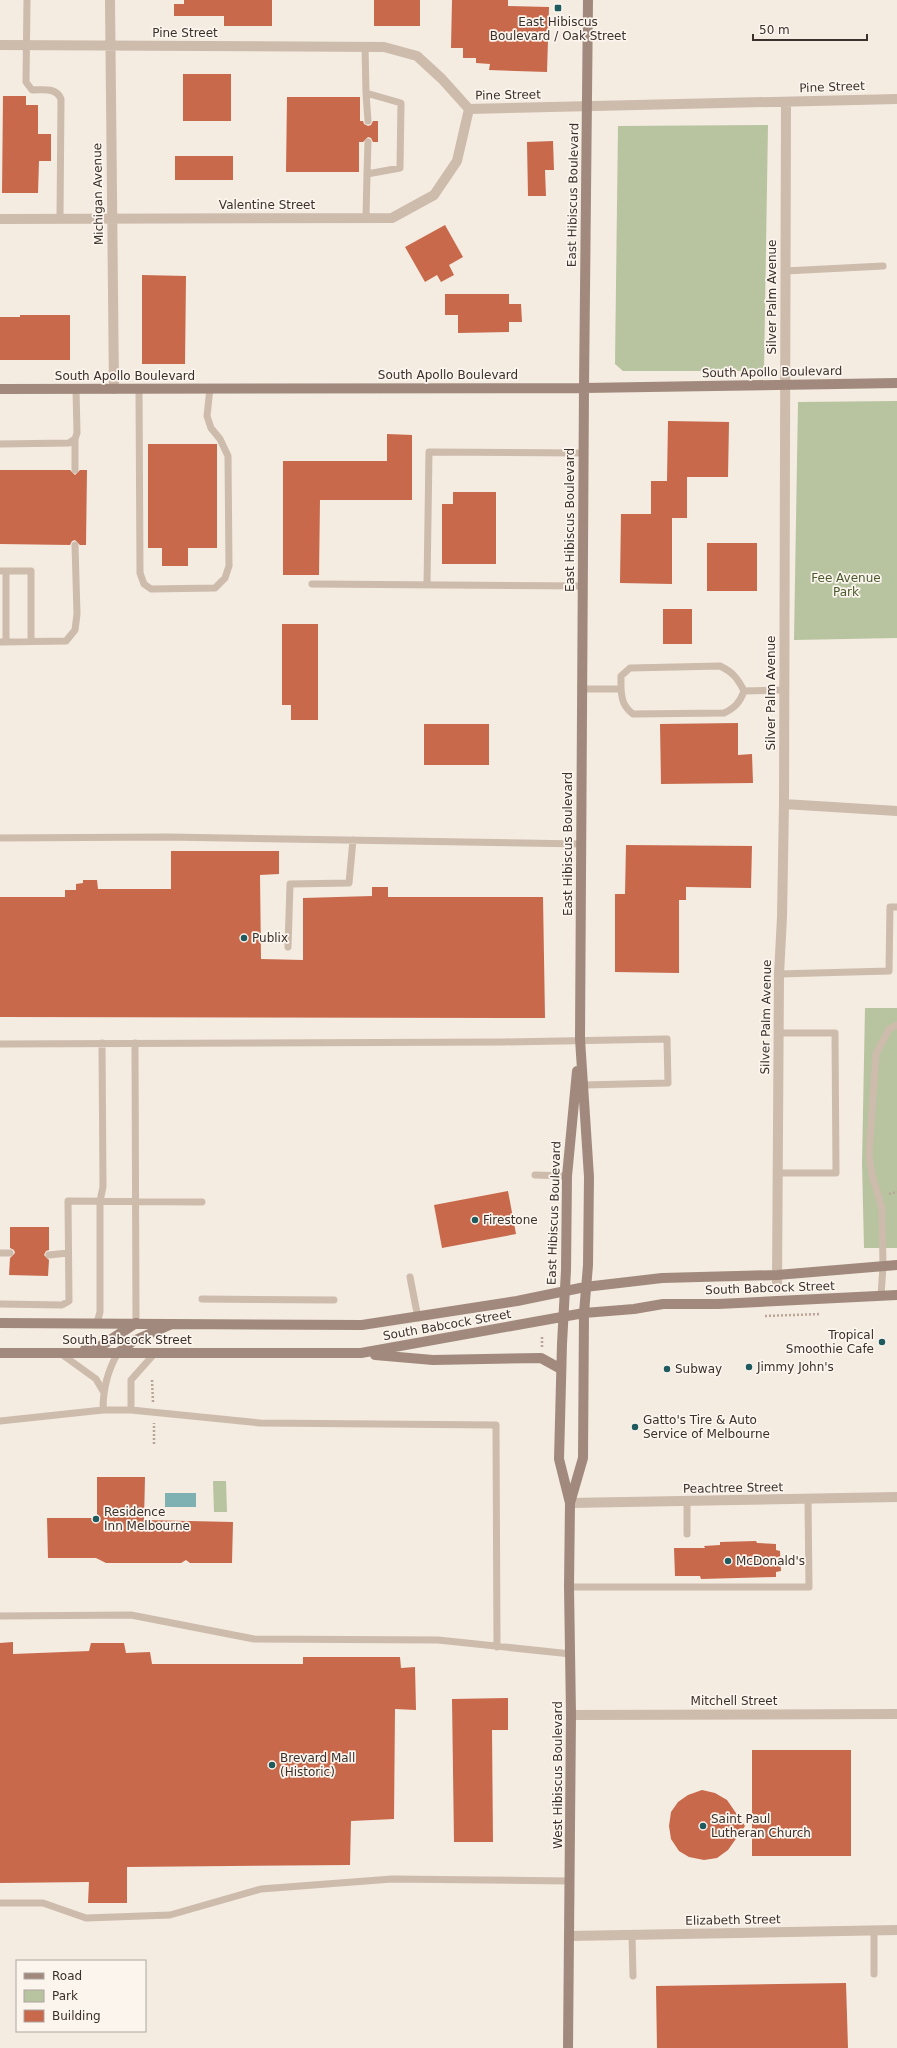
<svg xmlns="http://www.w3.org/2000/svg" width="897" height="2048" font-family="'DejaVu Sans',sans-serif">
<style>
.green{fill:#b8c4a0}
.water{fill:#7fb0b2}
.building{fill:#c8694b}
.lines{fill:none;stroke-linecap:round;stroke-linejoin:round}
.path{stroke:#b9a596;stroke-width:2.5;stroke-dasharray:2 2;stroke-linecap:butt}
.lane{stroke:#cdbbac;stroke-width:7}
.street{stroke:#cdbbac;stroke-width:10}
.secondary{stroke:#a18a7d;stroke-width:10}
.poi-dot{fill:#1f5a5e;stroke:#fbf5ee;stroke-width:1.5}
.labels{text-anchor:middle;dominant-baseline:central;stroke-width:3.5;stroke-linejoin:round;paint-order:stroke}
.poi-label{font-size:12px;fill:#3b302b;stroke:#fbf5ee;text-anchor:start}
.street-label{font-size:12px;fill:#3b302b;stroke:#fbf5ee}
.park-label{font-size:12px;fill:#4a5a2e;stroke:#fbf5ee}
</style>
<rect width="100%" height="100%" fill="#f4ebe1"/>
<path class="green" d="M 768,125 L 764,371 L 623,371 L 615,364 L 618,126 Z
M 897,401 L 897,638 L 794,640 L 798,402 Z
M 865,1008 L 897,1008 L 897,1248 L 864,1248 L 862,1163 Z
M 213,1481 L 226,1481 L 227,1512 L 214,1512 Z"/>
<path class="water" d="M 165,1493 L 196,1493 L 196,1507 L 165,1507 Z"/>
<path class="building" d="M 184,0 L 272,0 L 272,26 L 224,26 L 224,16 L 174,16 L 174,4 L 184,4 Z
M 374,0 L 420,0 L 420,26 L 374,26 Z
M 452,0 L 508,0 L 508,6 L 549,7 L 547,72 L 489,70 L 490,64 L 476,63 L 476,58 L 463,58 L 463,48 L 451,48 Z
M 183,74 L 231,74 L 231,121 L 183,121 Z
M 3,96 L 26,96 L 26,105 L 38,105 L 38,134 L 51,134 L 51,161 L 39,161 L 38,193 L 2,193 Z
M 287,97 L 360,97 L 360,121 L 363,121 L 364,124 L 368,126 L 371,125 L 373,121 L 378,121 L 378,142 L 373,142 L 371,138 L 368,137 L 363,142 L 359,142 L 359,172 L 286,172 Z
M 553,141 L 554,170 L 545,170 L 546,196 L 528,196 L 527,142 Z
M 175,156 L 233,156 L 233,180 L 175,180 Z
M 445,225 L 463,257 L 449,265 L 454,275 L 441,282 L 437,275 L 425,282 L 405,247 Z
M 142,275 L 186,276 L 185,364 L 142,364 Z
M 445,294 L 509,294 L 509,304 L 521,304 L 522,322 L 509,322 L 509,332 L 458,333 L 458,315 L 445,315 Z
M 20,315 L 70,315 L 70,360 L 0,360 L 0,317 L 20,317 Z
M 668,421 L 729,422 L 728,477 L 687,477 L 687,518 L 672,518 L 672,584 L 620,583 L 621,514 L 651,514 L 651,481 L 667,481 Z
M 387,434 L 412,435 L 412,500 L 320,500 L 319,575 L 283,575 L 283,461 L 387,461 Z
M 148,444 L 217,444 L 217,548 L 188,548 L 188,566 L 162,566 L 162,548 L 148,548 Z
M 0,470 L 70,470 L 75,475 L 80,470 L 87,470 L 86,545 L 80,545 L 75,540 L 72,541 L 70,545 L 0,544 Z
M 453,492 L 496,492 L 496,564 L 442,564 L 442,504 L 453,504 Z
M 707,543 L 757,543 L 757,591 L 707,591 Z
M 663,609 L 692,609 L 692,644 L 663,644 Z
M 282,624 L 318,624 L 318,720 L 291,720 L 291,705 L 282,705 Z
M 738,723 L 738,755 L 752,754 L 753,783 L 661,784 L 660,724 Z
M 424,724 L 489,724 L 489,765 L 424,765 Z
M 626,845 L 752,846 L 751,888 L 686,887 L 686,900 L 679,900 L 679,973 L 615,972 L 615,894 L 625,894 Z
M 171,851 L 279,851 L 279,874 L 260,875 L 261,959 L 303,960 L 303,898 L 372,896 L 372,887 L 388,887 L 388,897 L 543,897 L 545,1018 L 0,1017 L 0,897 L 65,897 L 65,890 L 76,890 L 76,884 L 83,883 L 83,880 L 97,880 L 98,889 L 171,889 Z
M 508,1191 L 516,1234 L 442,1248 L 434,1205 Z
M 10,1227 L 49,1227 L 49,1250 L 46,1251 L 44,1255 L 49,1260 L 48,1276 L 9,1275 L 10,1258 L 15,1253 L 14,1250 L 10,1248 Z
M 97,1477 L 145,1477 L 144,1520 L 233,1522 L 232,1563 L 190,1563 L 186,1560 L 181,1563 L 106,1563 L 96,1558 L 48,1558 L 47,1518 L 97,1518 Z
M 756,1541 L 757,1543 L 776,1544 L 776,1550 L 780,1551 L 781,1571 L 776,1572 L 776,1577 L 701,1579 L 700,1576 L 675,1576 L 674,1548 L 705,1548 L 704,1546 L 720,1545 L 720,1542 Z
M 13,1642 L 13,1654 L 89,1651 L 91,1643 L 124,1643 L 126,1653 L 150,1652 L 152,1664 L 303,1664 L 303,1657 L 400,1657 L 401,1668 L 415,1667 L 416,1710 L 395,1709 L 394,1819 L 351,1821 L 350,1865 L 127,1867 L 127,1903 L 88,1903 L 89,1882 L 0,1883 L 0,1643 Z
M 508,1698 L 508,1730 L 492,1730 L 493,1842 L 454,1842 L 452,1699 Z
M 752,1750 L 851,1750 L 851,1856 L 752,1856 Z
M 702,1790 L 715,1793 L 727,1800 L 745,1826 L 728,1850 L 717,1858 L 704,1860 L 689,1857 L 679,1851 L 671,1839 L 669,1826 L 671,1812 L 678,1802 L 688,1795 Z
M 846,1983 L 848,2048 L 657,2048 L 656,1986 Z"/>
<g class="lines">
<path class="path" d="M 889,1194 L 897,1192
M 765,1316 L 821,1314
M 542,1347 L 542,1335
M 152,1380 L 153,1402
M 154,1444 L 154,1423"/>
<path class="lane" d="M 27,0 L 26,82 L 32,90 C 43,90 56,87 61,99 L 60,218
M 365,47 L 366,93 L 401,103 L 400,168 L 367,174 L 366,218
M 366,93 L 368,121
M 367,174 L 368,142
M 785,271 L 883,266
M 139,389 L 140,573 L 144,584 L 151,589 L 215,588 L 225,578 L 229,566 L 228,456 L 220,439 L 211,428 L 207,416 L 210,388
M 75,439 L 75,470
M 0,444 L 69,443 L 75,439 L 77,433 L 76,389
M 0,571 L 6,571 L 6,642
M 6,571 L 31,571 L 31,641
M 312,584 L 583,586
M 427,585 L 429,452 L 583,453
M 0,642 L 66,641 L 75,630 L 77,614 L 75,545
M 582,689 L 621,689 L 621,676 L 630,668 L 720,666 C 733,672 738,679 744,691 L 784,690
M 621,689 C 622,701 624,707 633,714 L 724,713 C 735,708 740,702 744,691
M 0,838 L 167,837 L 581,844
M 288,947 L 290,884 L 349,883 L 353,840
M 779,974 L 889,971 L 890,907 L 897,907
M 778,1033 L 835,1033 L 836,1173 L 778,1173
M 135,1043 L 136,1323
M 0,1044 L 503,1042 L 667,1039 L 668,1083 L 583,1085
M 535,1175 L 567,1176
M 0,1253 L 10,1253
M 49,1255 L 68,1253
M 410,1277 L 418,1318
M 881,1296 L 883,1266 L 882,1208 L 872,1175 L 869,1154 L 876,1054 L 889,1029 L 897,1025
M 202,1299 L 334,1300
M 0,1304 L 62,1305 L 69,1301 L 68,1201 L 202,1202
M 97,1323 L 100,1312 L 100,1201 L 103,1187 L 102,1043
M 60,1353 L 96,1379 L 103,1391
M 103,1410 C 103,1389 107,1371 118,1353
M 131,1410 L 131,1380 L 155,1353
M 0,1421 L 103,1410 L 131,1410 L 260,1423 L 496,1425 L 497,1647
M 687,1502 L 687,1534
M 569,1587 L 809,1587 L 808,1499
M 0,1616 L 131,1615 L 254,1639 L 438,1640 L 571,1654
M 0,1903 L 43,1903 L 86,1918 L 170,1915 L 261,1889 L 392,1879 L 570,1881
M 874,1931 L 874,1974
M 632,1935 L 633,1976"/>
<path class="street" d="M 110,0 L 114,389
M 0,45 L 384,47 L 417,56 L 442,79 L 469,109
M 469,109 L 897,99
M 0,219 L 392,218 L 434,195 L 457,161 L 469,109
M 784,804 L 897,811
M 777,1284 L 779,974 L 782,917 L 784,804 L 786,102
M 570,1503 L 897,1497
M 571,1715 L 897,1714
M 569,1936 L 897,1930"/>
<path class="secondary" d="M 0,389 L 584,388 L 897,383
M 0,1323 L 362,1325 L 517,1301 L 585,1287 L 662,1278 L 777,1275 L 897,1265
M 85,1349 L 101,1346 L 136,1323
M 0,1353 L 361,1353 L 584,1313 L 634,1309 L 663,1304 L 718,1304 L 897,1295
M 118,1353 L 133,1341 L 172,1324
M 375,1355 L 433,1360 L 541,1358 L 561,1369
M 570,1503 L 583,1458 L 584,1313 L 588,1265 L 589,1177 L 580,1039 L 584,388 L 588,0
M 568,2048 L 571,1715 L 569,1587 L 570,1503 L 559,1459 L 562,1344 L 566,1270 L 567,1176 L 577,1071"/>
</g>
<g class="poi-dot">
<rect x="554" y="4" width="8" height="8" rx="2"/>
<circle cx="244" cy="938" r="4"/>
<circle cx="475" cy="1220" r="4"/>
<circle cx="882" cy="1342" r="4"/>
<circle cx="749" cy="1367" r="4"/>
<circle cx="667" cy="1369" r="4"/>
<circle cx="635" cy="1427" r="4"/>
<circle cx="96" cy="1519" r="4"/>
<circle cx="728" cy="1561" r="4"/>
<circle cx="272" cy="1765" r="4"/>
<circle cx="703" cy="1826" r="4"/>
</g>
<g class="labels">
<g class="poi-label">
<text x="558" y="22" text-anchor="middle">East Hibiscus<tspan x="558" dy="14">Boulevard / Oak Street</tspan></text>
<text x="252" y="938">Publix</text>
<text x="483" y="1220">Firestone</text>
<text x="874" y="1335" text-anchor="end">Tropical<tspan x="874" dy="14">Smoothie Cafe</tspan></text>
<text x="757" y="1367">Jimmy John's</text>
<text x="675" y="1369">Subway</text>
<text x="643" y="1420">Gatto's Tire &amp; Auto<tspan x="643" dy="14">Service of Melbourne</tspan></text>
<text x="104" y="1512">Residence<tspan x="104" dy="14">Inn Melbourne</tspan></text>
<text x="736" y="1561">McDonald's</text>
<text x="280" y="1758">Brevard Mall<tspan x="280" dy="14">(Historic)</tspan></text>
<text x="711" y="1819">Saint Paul<tspan x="711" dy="14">Lutheran Church</tspan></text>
</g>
<g class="street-label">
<text x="185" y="33">Pine Street</text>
<text transform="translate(832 87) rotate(-2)">Pine Street</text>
<text transform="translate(508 95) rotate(-1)">Pine Street</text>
<text transform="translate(98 194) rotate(-91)">Michigan Avenue</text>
<text transform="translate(573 195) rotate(-89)">East Hibiscus Boulevard</text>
<text x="267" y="205">Valentine Street</text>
<text transform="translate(772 297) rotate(-90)">Silver Palm Avenue</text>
<text transform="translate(772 372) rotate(-1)">South Apollo Boulevard</text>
<text x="448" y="375">South Apollo Boulevard</text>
<text x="125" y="376">South Apollo Boulevard</text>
<text transform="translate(570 520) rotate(-90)">East Hibiscus Boulevard</text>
<text transform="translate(771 693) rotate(-90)">Silver Palm Avenue</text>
<text transform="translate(568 844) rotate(-90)">East Hibiscus Boulevard</text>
<text transform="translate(766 1017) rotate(-89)">Silver Palm Avenue</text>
<text transform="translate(554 1213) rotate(-88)">East Hibiscus Boulevard</text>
<text transform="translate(770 1288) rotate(-2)">South Babcock Street</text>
<text transform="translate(447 1325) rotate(-10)">South Babcock Street</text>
<text x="127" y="1340">South Babcock Street</text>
<text transform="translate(733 1488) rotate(-1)">Peachtree Street</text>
<text x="734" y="1701">Mitchell Street</text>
<text transform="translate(558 1775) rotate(-90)">West Hibiscus Boulevard</text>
<text transform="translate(733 1920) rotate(-1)">Elizabeth Street</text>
</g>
<g class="park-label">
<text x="846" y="578">Fee Avenue<tspan x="846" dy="14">Park</tspan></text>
</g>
</g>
<rect x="16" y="1960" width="130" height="72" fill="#fbf5ee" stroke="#aea6a0"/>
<rect x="24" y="1973" width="20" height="6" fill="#a18a7d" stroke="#aea6a0"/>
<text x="52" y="1980" font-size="12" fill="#3b302b">Road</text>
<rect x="24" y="1990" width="20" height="12" fill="#b8c4a0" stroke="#aea6a0"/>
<text x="52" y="2000" font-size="12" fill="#3b302b">Park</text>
<rect x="24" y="2010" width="20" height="12" fill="#c8694b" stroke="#aea6a0"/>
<text x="52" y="2020" font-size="12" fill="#3b302b">Building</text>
<path d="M753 34v6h114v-6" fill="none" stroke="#3b302b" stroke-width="2"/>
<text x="759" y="34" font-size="12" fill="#3b302b" stroke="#fbf5ee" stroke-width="3" paint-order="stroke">50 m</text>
</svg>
